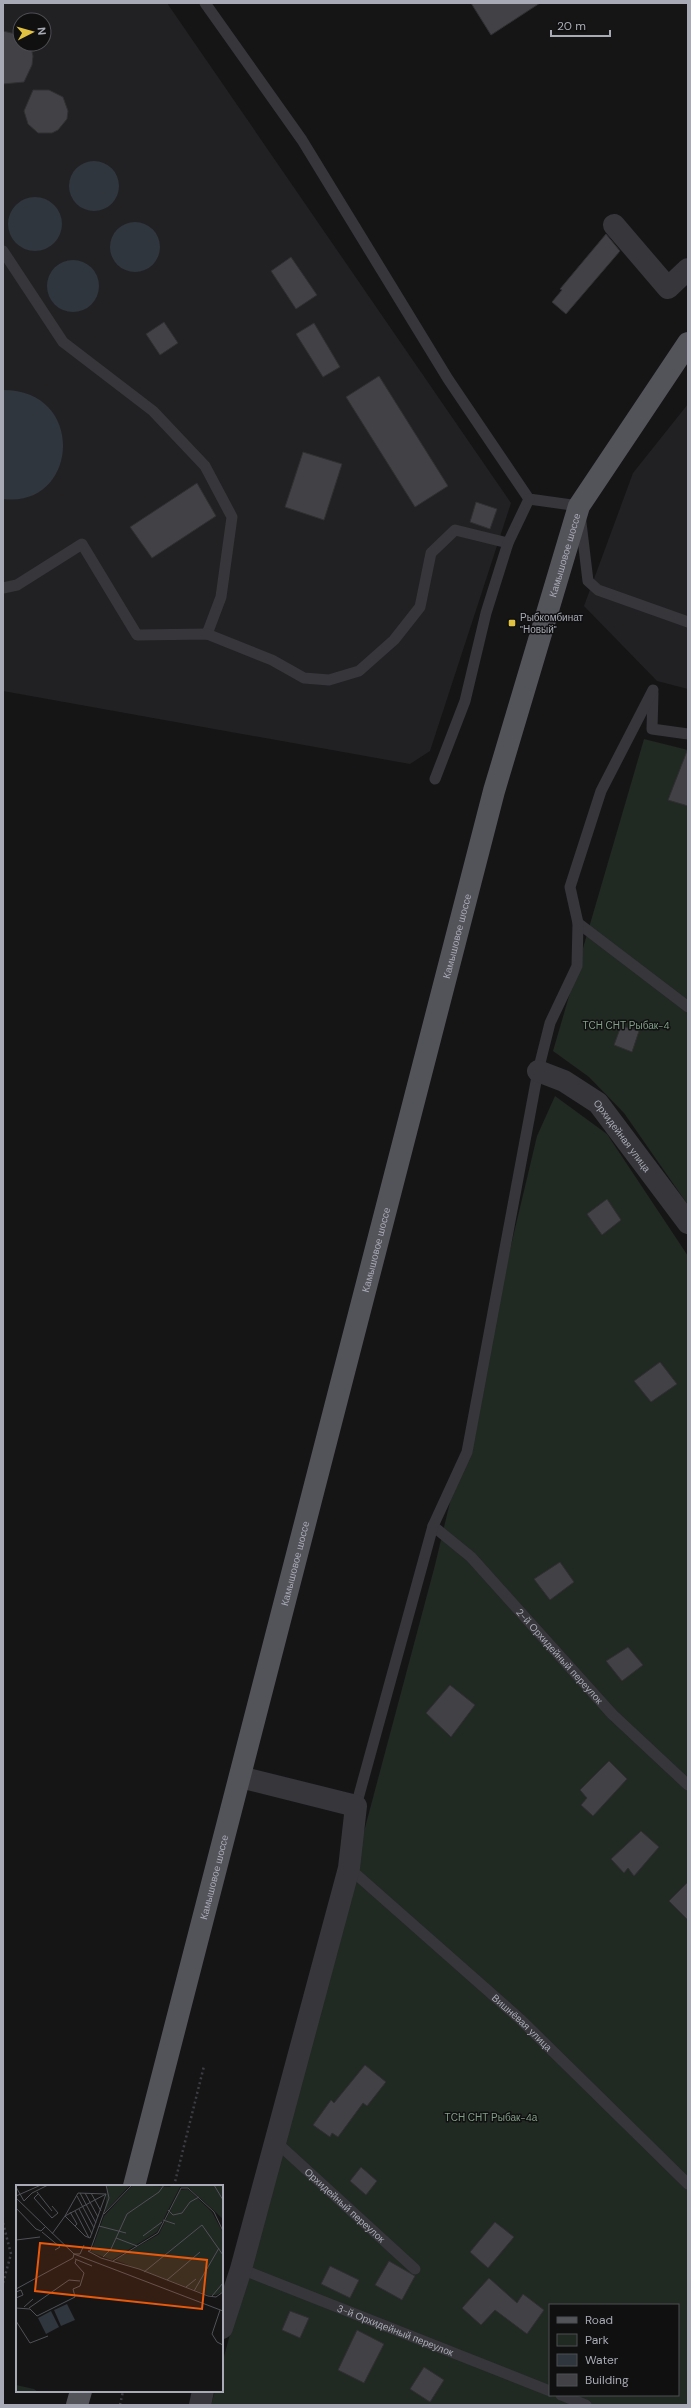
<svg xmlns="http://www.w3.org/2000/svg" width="691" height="2408" font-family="'DM Sans',sans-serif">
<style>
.built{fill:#212123;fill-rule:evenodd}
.green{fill:#212923;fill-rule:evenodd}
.water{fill:#2f363e}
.building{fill:#424246;stroke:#302f32}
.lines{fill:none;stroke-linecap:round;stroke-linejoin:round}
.path{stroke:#3c3d42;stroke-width:2.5;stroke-dasharray:2 3;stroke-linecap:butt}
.service{stroke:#36363b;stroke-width:11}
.minor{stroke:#36363b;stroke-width:22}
.primary{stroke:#53535a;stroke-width:22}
.poi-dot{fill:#e1c142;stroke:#101011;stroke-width:1.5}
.labels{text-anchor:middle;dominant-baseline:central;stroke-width:3;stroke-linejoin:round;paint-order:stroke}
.street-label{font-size:10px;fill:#a8aab5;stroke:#101011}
.poi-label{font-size:10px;fill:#a8aab5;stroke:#101011;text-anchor:start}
.park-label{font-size:10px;fill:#819f87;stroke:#101011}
.inset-road{fill:none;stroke:#505156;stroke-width:1}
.view{fill:#e8590c;fill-opacity:0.15;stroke:#e8590c;stroke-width:2}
.inset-edge{fill:none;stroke:#a8aab5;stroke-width:2}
</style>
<rect width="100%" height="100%" fill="#151516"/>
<path class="built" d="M 3,3 L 167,3 L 511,503 L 430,751 L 410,764 L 3,691 ZM 20,20 L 44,20 L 44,44 L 20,44 Z
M 688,404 L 688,689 L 657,681 L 584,606 L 633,473 Z"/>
<path class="green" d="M 644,739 L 688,750 L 688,1205 L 624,1113 L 589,1077 L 553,1051 Z
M 555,1096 L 607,1134 L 688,1256 L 688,2405 L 211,2405 L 215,2391 L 222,2391 L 222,2364 L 435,1565 L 537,1136 ZM 550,2305 L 678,2305 L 678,2395 L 550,2395 Z"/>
<path class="water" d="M69 186a25 25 0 1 1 50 0a25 25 0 1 1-50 0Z
M8 224a27 27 0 1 1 54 0a27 27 0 1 1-54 0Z
M110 247a25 25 0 1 1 50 0a25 25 0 1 1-50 0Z
M47 286a26 26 0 1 1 52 0a26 26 0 1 1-52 0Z
M 3,390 C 88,390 78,509 3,499 Z"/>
<path class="building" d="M 471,3 L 540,3 L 491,35 Z
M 3,31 L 20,35 L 20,44 L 30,44 L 33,56 L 32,65 L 24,82 L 3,84 Z
M 33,90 L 49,90 L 63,97 L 68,111 L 67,119 L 58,130 L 52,133 L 38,133 L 28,124 L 24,111 Z
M 606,234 L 620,251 L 566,314 L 552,302 L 562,290 L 560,289 Z
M 291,257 L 317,295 L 296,309 L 271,271 Z
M 164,322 L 178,343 L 160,355 L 146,334 Z
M 314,323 L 340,367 L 323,377 L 296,334 Z
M 379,376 L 448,486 L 415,507 L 346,397 Z
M 303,452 L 342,464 L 324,520 L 285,507 Z
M 197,483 L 216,516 L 152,558 L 130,527 Z
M 476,502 L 497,509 L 490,529 L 470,522 Z
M 687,751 L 688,751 L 688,806 L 668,800 Z
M 621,1026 L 639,1031 L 632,1052 L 614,1045 Z
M 607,1199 L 621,1220 L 602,1235 L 587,1214 Z
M 660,1362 L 677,1384 L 651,1402 L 634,1381 Z
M 560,1562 L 574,1582 L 550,1600 L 534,1579 Z
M 628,1647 L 643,1665 L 622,1681 L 606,1661 Z
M 450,1685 L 475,1705 L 451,1737 L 426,1713 Z
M 609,1761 L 627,1779 L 593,1816 L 581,1805 L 587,1798 L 580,1790 Z
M 641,1831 L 659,1847 L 634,1876 L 628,1868 L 624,1873 L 611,1859 Z
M 688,1882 L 688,1920 L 669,1901 Z
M 365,2065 L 386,2082 L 367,2106 L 363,2103 L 338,2137 L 332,2133 L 330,2137 L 313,2125 L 331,2100 L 334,2103 Z
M 361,2167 L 377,2181 L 366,2195 L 350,2181 Z
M 495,2222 L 514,2237 L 488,2268 L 470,2252 Z
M 389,2261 L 415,2276 L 402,2300 L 375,2285 Z
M 330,2266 L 359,2280 L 350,2298 L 321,2284 Z
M 489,2278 L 517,2303 L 523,2294 L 544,2310 L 527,2334 L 495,2310 L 481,2325 L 462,2308 Z
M 290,2311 L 309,2318 L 300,2338 L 282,2330 Z
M 357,2330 L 384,2344 L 364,2383 L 338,2370 Z
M 424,2367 L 444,2380 L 430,2402 L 410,2389 Z"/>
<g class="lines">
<path class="path" d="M 174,2186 L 204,2066
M 3,2223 L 11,2254 L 3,2283
M 120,2405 L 123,2391"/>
<g class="service">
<path d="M 205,3 L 302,140 L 448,379 L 529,499 L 579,506 L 588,581 L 598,590 L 688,622"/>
<path d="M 3,251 L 63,342 L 153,411 L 205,466 L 232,517 L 221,597 L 207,634"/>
<path d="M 3,588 L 17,585 L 82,544 L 137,635 L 207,634 L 272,660 L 304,678 L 329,680 L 359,671 L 394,640 L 420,607 L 431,553 L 455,530 L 508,543"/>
<path d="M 653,693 L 652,729 L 688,734"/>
<path d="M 435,779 L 465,701 L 486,613 L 508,543 L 529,499"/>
<path d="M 578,923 L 688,1007"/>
<path id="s1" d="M 433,1526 L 471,1557 L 612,1714 L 688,1785"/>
<path d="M 356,1806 L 433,1526 L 467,1452 L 538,1071 L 550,1023 L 577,966 L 578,923 L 570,887 L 601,791 L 653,690"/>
<path id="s2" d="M 349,1868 L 520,2019 L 688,2184"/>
<path id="s3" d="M 275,2141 L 415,2269"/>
<path id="s4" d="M 241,2269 L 550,2391"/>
<path d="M 561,2395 L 586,2405"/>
</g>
<g class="minor">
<path d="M 614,225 L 668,288 L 688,269"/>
<path id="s5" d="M 538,1071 L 564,1081 L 598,1103 L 688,1223"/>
<path d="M 222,2328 L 241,2269 L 349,1868 L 356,1806 L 240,1777"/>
<path d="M 200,2405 L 203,2391"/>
</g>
<g class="primary">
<path id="s6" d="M 134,2186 L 494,791 L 579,506 L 688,343"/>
<path d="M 77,2405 L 81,2391"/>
</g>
</g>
<rect class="poi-dot" x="508" y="619" width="8" height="8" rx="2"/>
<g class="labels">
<g class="street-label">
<text stroke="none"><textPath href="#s6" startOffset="1687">Камышовое шоссе</textPath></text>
<text stroke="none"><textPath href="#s6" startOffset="1291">Камышовое шоссе</textPath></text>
<text stroke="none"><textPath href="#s5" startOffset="109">Орхидейная улица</textPath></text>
<text stroke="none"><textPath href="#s6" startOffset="967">Камышовое шоссе</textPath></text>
<text stroke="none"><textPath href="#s6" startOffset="643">Камышовое шоссе</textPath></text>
<text stroke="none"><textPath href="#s1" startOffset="182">2-й Орхидейный переулок</textPath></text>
<text stroke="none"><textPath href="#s6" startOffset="319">Камышовое шоссе</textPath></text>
<text stroke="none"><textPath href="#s2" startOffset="232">Вишнёвая улица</textPath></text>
<text stroke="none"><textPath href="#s3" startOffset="95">Орхидейный переулок</textPath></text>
<text stroke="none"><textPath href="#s4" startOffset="166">3-й Орхидейный переулок</textPath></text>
</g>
<g class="poi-label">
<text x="520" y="617">Рыбкомбинат<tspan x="520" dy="12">"Новый"</tspan></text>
</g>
<g class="park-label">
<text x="626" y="1025">ТСН СНТ Рыбак-4</text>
<text x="491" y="2117">ТСН СНТ Рыбак-4а</text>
</g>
</g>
<g transform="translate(16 2185)">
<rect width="207" height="207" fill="#151516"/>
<path d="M 91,0 L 114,0 L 89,27 L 91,4 ZM 117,0 L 155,2 L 152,0 L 207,0 L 207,34 L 173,3 L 164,2 L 141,47 L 96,75 L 75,67 L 88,31 ZM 172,4 L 196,27 L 207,48 L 207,107 L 200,110 L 192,110 L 99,75 L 143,49 L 164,5 ZM 0,200 L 18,204 L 22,207 L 0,207 Z" fill="#212923"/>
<path d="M 51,119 L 59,135 L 45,141 L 38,125 ZM 35,126 L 43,142 L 30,149 L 22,133 Z" fill="#2f363e"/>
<path class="inset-road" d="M 90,0 L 93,13 L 74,66 L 72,66 L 85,73 L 123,84 L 192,111 L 200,112 L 207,107M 198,0 L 207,15M 0,2 L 8,16 L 16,8 L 32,0M 21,7 L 36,26M 64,8 L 80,38M 69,8 L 82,32M 75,8 L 85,26M 22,9 L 18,13 L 36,33 L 42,28 L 36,21M 0,11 L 25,0M 61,11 L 78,43M 0,13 L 58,69 L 207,126M 0,23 L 20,44 L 25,46 L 29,42M 63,24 L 76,49M 152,25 L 157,30 L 166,28 L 174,17 L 183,12M 59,26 L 73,53M 54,27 L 61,39 L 59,41M 88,29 L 116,0M 49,31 L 90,9M 147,35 L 159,39M 83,41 L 110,48M 26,47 L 44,62 L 39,65M 36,49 L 49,31 L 69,51 L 74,53 L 90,9 L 62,8 L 49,31M 127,51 L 146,37M 100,53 L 121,61M 0,55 L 24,52M 87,72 L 95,64 L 111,29 L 143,7 L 148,0M 59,74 L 76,81M 97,76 L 142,48 L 165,3 L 172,3 L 198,27 L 207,46M 128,87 L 186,40 L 207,70M 151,95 L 184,67M 170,102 L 180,94M 0,104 L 57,73 L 58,69 L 64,69 L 68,60M 178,106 L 203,63M 0,107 L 5,105 L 7,110 L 0,113M 196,111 L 207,98M 8,122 L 17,114M 0,123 L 14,124 L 21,131 L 59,112 L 57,104 L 64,101 L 68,88 L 59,78 L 60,75M 13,123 L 53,95 L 64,96M 204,125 L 196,149 L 201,157 L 207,160M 0,136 L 14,158 L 32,151"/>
<path class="view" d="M 24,58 L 191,75 L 186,124 L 19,106 Z"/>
<rect width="207" height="207" class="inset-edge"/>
</g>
<rect width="691" height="2408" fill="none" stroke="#a8aab5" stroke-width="8"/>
<rect x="549" y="2304" width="130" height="92" fill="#101011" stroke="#4d4e53"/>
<rect x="557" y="2317" width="20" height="6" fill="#53535a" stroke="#4d4e53"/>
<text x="585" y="2324" font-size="12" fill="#a8aab5">Road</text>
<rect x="557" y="2334" width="20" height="12" fill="#212923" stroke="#4d4e53"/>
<text x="585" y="2344" font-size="12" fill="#a8aab5">Park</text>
<rect x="557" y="2354" width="20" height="12" fill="#2f363e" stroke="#4d4e53"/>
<text x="585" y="2364" font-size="12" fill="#a8aab5">Water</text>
<rect x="557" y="2374" width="20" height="12" fill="#424246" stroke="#4d4e53"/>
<text x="585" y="2384" font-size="12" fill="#a8aab5">Building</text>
<g transform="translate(32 32) rotate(84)"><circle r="19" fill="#101011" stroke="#4d4e53"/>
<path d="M0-3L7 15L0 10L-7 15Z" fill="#e1c142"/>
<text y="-6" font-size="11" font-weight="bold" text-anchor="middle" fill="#a8aab5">N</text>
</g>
<path d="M551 30v6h59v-6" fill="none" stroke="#a8aab5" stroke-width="2"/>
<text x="557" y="30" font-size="12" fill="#a8aab5" stroke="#101011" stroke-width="3" paint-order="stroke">20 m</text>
</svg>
